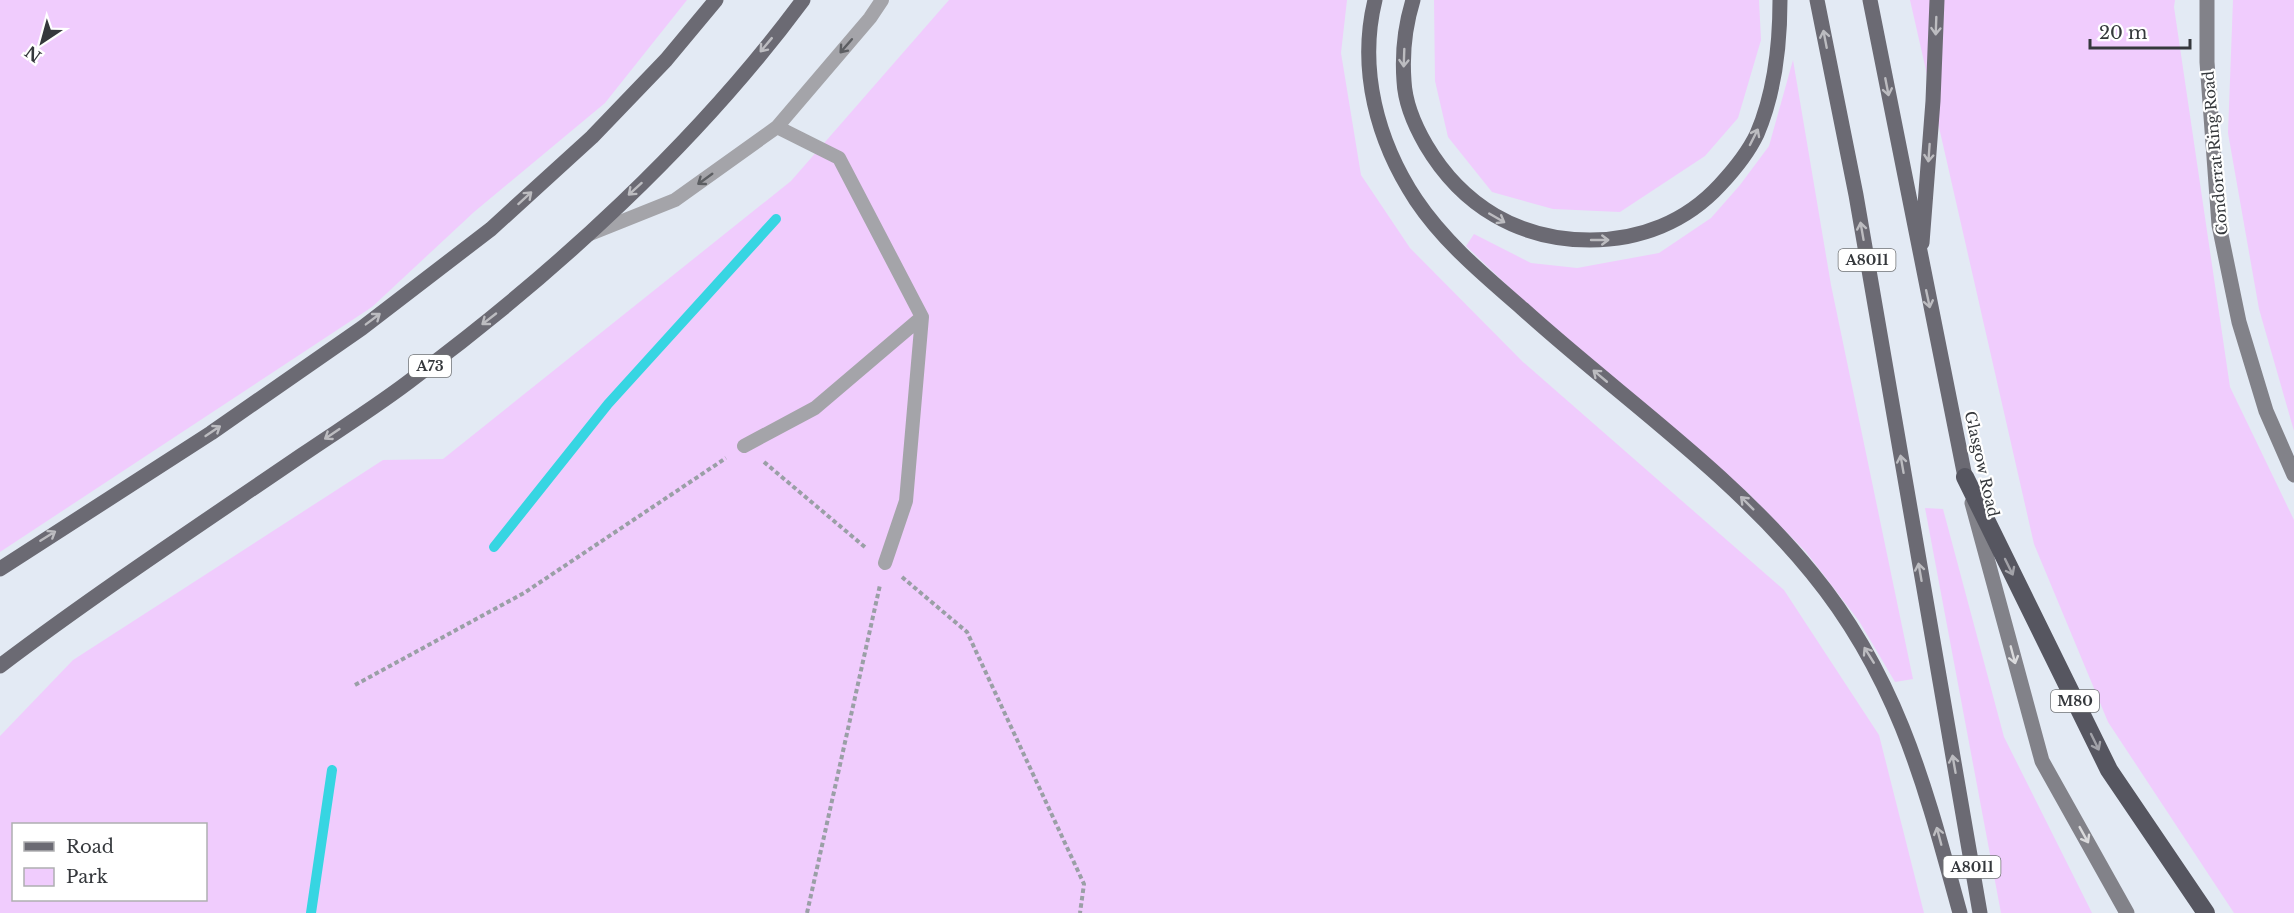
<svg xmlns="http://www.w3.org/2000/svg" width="2294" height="913" font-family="'Libre Baskerville',serif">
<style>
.green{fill:#f0ccfd;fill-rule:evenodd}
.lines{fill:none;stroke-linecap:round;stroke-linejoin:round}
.stream{stroke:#37d5e2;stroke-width:10}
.path{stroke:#9a9fa6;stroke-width:4;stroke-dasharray:4.5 3;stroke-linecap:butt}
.lane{stroke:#a4a4a9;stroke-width:14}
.secondary{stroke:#828289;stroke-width:15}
.primary{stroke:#6b6a73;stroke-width:15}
.highway{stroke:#565660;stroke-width:18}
.oneway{stroke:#bcbcc0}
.oneway2{stroke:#5c5e62}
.oneway3{stroke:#a2a2a8}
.oneway4{stroke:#dadadc}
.labels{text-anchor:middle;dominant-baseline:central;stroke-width:4.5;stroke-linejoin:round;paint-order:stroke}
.shield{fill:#fff;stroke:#727476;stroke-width:1.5}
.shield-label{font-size:14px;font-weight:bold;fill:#35383c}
.street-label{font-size:15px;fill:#35383c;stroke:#fff}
</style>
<rect width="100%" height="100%" fill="#e3eaf4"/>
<path class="green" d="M 0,0 L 687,0 L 605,103 L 474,212 L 372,307 L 0,552 Z
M 949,0 L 1347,0 L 1341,53 L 1361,175 L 1410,248 L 1523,362 L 1784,590 L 1879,735 L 1924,913 L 0,913 L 0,736 L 73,660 L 383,460 L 443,459 L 791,181 ZM 14,824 L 206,824 L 206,900 L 14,900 Z
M 1434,0 L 1759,0 L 1761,40 L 1738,118 L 1705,156 L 1620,212 L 1553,209 L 1492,192 L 1448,137 L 1435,81 Z
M 1910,0 L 2175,0 L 2174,7 L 2230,387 L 2294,520 L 2294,913 L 2234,913 L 2108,722 L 2034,544 Z
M 2233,0 L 2294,0 L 2294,431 L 2259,309 L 2228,133 Z
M 1793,60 L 1831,285 L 1913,679 L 1895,682 L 1859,621 L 1806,552 L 1746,491 L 1573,348 L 1466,246 L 1474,234 L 1531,263 L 1577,268 L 1659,253 L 1711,218 L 1740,185 L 1769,146 Z
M 1925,508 L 1943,509 L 2004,737 L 2092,913 L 2001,913 Z"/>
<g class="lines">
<path class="stream" d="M 494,547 L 608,404 L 776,219
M 311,913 L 332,770"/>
<path class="path" d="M 764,462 L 866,548
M 902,577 L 967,632 L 1084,884 L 1080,913
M 355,685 L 524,593 L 726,458
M 807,913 L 880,585"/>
<path class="lane" d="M 777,127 L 839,158 L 922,317 L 906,501 L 885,563
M 590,234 L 675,200 L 777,127 L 870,18 L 882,0
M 744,446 L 815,408 L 922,317"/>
<path class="secondary" d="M 2207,0 L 2207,62 L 2219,225 L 2239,322 L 2266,411 L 2294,475
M 1972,503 L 2042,761 L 2127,913"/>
<path class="primary" d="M 1375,0 C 1358,69 1377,141 1416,200 C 1444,242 1485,276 1523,309 C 1619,396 1729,471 1812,573 C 1898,678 1925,786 1960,913
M 1413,0 C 1405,26 1402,54 1404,81 C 1405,103 1415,126 1426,145 C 1462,206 1519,240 1590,240 C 1640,240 1686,222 1720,185 C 1734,170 1748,153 1757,134 C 1775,92 1780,45 1780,0
M 1817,0 L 1856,195 L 1980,913
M 1870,0 L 1965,477
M 1922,243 L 1933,101 L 1937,0
M 0,569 L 211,433 L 362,328 L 491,229 L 592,137 L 666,60 L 716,0
M 0,666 C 98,592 201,524 302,455 C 340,429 379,405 415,377 C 556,272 698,142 803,0"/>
<path class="highway" d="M 1965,477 L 2109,770 L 2206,913"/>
</g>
<defs><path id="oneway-shaft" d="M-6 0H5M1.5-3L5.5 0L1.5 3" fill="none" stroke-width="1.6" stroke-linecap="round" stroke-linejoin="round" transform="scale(1.5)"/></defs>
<g class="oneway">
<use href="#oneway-shaft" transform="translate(1936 26) rotate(92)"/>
<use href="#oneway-shaft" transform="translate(1825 39) rotate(-101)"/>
<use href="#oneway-shaft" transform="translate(766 45) rotate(130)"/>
<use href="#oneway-shaft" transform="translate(1404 58) rotate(92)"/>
<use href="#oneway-shaft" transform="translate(1887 87) rotate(79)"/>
<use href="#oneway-shaft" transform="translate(1754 137) rotate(-63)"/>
<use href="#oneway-shaft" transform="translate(1929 153) rotate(94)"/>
<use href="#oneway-shaft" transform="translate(635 189) rotate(138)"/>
<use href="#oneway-shaft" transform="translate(525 198) rotate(-42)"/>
<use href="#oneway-shaft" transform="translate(1497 218) rotate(30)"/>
<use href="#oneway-shaft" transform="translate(1862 231) rotate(-100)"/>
<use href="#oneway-shaft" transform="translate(1600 240)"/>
<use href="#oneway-shaft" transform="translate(1928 299) rotate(78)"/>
<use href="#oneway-shaft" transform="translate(373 319) rotate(-37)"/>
<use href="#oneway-shaft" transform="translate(489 319) rotate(142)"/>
<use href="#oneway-shaft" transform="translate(1600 376) rotate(-140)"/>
<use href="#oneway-shaft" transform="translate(213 431) rotate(-34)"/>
<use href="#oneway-shaft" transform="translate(332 434) rotate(146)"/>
<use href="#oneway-shaft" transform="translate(1902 464) rotate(-100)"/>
<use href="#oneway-shaft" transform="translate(1747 503) rotate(-135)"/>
<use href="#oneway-shaft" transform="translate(48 536) rotate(-32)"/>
<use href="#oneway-shaft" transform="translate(1920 572) rotate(-100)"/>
<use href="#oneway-shaft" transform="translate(1869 655) rotate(-122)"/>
<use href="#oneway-shaft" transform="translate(1954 764) rotate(-100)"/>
<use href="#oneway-shaft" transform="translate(1939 836) rotate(-105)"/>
</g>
<g class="oneway2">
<use href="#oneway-shaft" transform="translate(846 46) rotate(131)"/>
<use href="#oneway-shaft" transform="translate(705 179) rotate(144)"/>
</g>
<g class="oneway3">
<use href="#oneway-shaft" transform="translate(2009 567) rotate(64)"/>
<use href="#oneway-shaft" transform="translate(2095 742) rotate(64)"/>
</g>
<g class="oneway4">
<use href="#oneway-shaft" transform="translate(2013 655) rotate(75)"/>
<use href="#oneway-shaft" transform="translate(2084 835) rotate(61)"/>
</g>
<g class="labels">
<g class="shield">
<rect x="1838.5" y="249" width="57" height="22" rx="4.5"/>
<rect x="409" y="355" width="42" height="22" rx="4.5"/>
<rect x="2051" y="690" width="48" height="22" rx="4.5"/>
<rect x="1943.5" y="856" width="57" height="22" rx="4.5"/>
</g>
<g class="shield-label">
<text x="1867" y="260">A8011</text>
<text x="430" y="366">A73</text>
<text x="2075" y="701">M80</text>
<text x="1972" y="867">A8011</text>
</g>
<g class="street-label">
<text transform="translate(2215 153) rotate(-95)">Condorrat Ring Road</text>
<text transform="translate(1982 464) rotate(77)">Glasgow Road</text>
</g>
</g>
<rect x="12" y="823" width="195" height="78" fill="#ffffff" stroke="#aeafb1" stroke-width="1.5"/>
<rect x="24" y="842" width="30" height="9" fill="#6b6a73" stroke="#aeafb1" stroke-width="1.5"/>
<text x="66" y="853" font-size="18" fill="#35383c">Road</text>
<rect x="24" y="868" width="30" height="18" fill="#f0ccfd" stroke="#aeafb1" stroke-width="1.5"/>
<text x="66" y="883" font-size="18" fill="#35383c">Park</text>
<g transform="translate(42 42) rotate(216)" stroke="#ffffff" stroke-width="4.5" paint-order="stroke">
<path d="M0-4.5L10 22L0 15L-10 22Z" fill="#35383c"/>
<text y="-9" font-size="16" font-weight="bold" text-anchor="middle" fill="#35383c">N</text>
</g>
<path d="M2090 39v9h100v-9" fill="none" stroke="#35383c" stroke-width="3"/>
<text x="2099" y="39" font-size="18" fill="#35383c" stroke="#ffffff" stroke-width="4.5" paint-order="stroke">20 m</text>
</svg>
